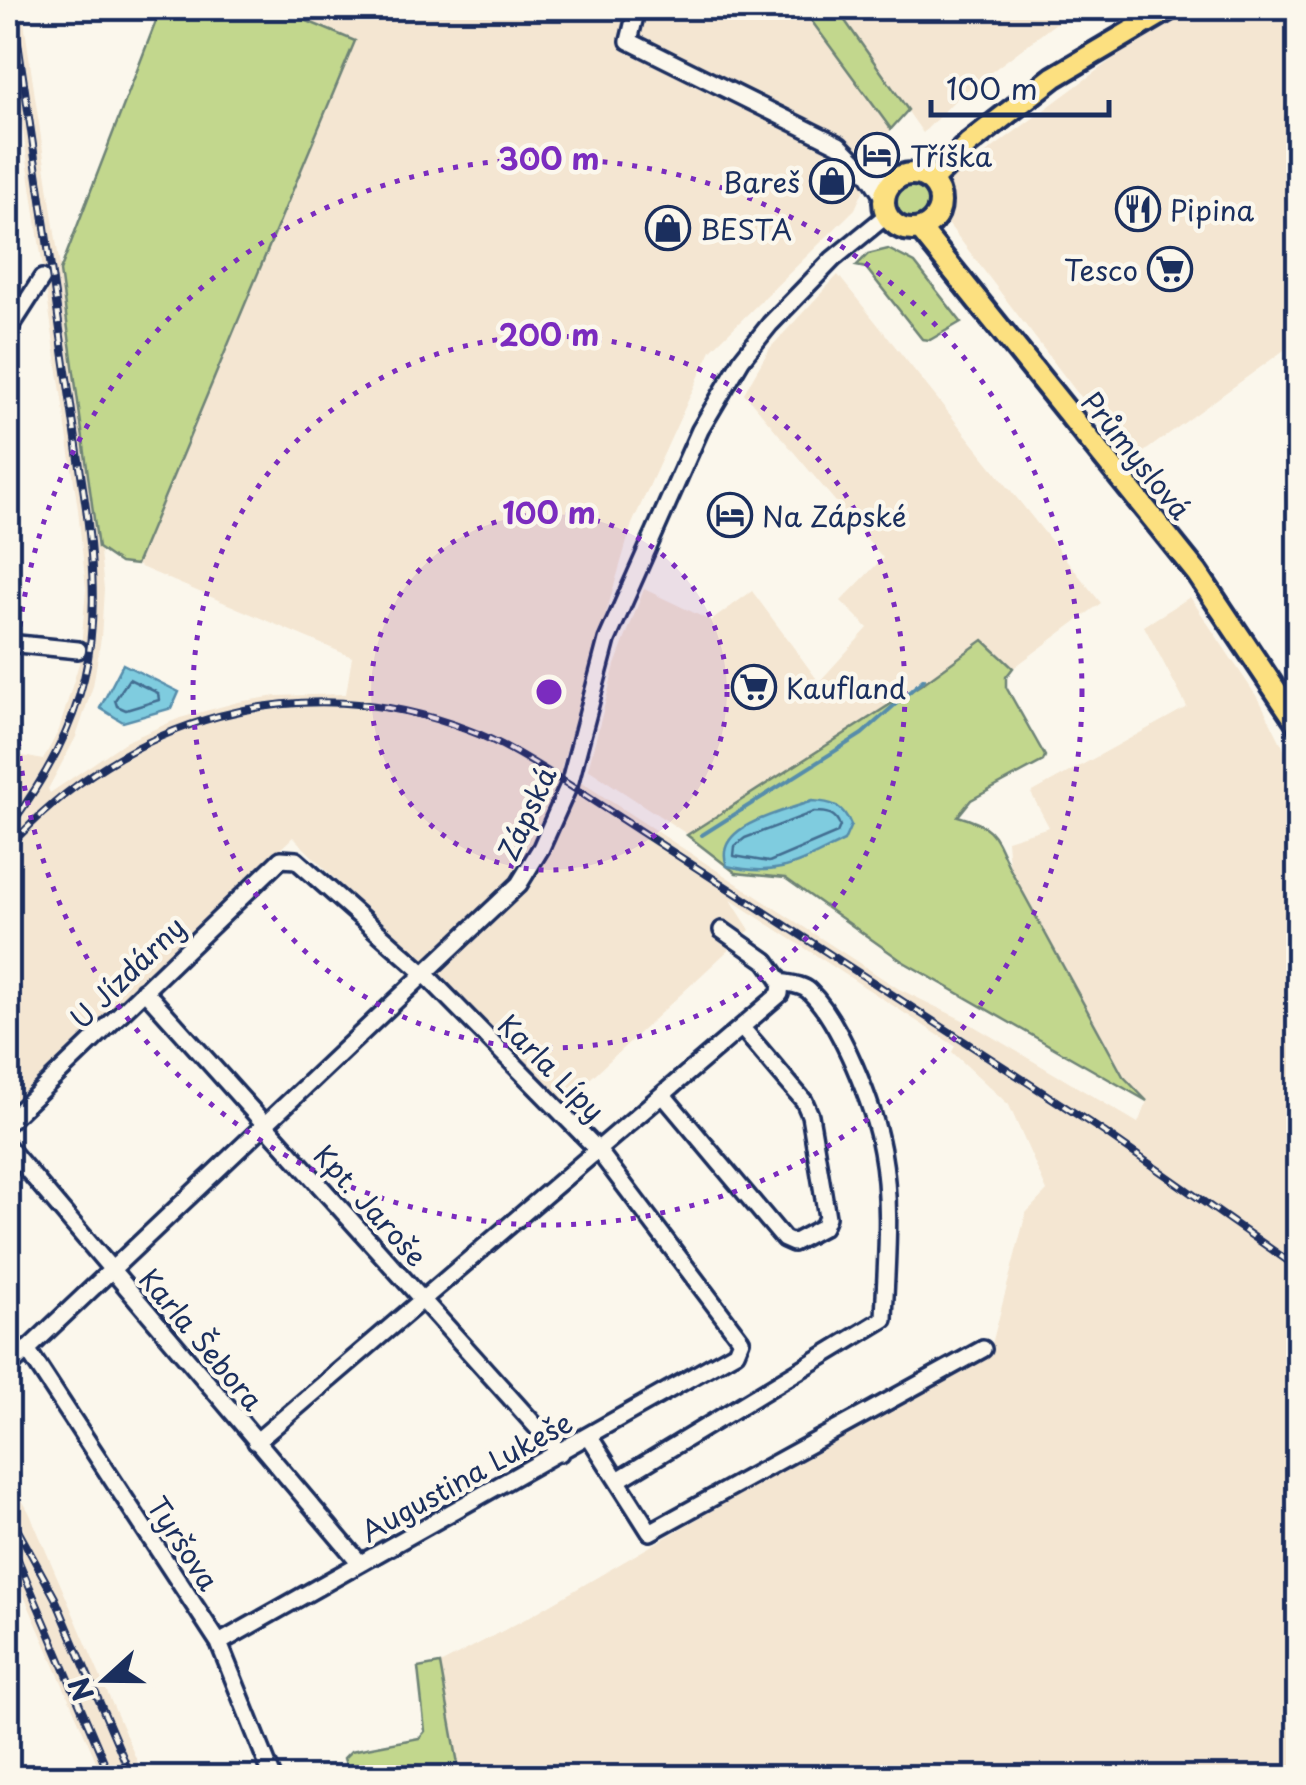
<svg xmlns="http://www.w3.org/2000/svg" width="1306" height="1785" font-family="'Playpen Sans',sans-serif">
<style>
.built{fill:#f4e6d2}
.green{fill:#c2d78d;stroke:#6e8376;stroke-width:2.5}
.water{fill:#7fccdf;stroke:#578dab;stroke-width:2.5}
.lines{fill:none;stroke-linecap:round;stroke-linejoin:round}
.shore{stroke:#436e92;stroke-width:2.5}
.stream{stroke:#578dab;stroke-width:4}
.minor-casing{stroke:#1b2f5e;stroke-width:22}
.major-casing{stroke:#1b2f5e;stroke-width:28}
.minor{stroke:#fbf7ec;stroke-width:15}
.major{stroke:#fce080;stroke-width:20}
.rail-casing{stroke:#1b2f5e;stroke-width:8}
.rail{stroke:#fbf7ec;stroke-width:4;stroke-dasharray:11;stroke-linecap:butt}
.ring{fill:none;stroke:#7b2cbf;stroke-width:5;stroke-dasharray:5 10}
.labels{text-anchor:middle;dominant-baseline:central;stroke-width:9;stroke-linejoin:round;paint-order:stroke}
.poi-label{font-size:28px;fill:#1b2f5e;stroke:#fbf7ec;text-anchor:start}
.street-label{font-size:28px;fill:#1b2f5e;stroke:#fbf7ec}
.centre{fill:#7b2cbf;stroke:#fbf7ec;stroke-width:5}
.ring-label{font-size:30px;text-anchor:middle;font-weight:bold;fill:#7b2cbf;stroke:#fbf7ec;stroke-width:9;stroke-linejoin:round;paint-order:stroke}
</style>
<rect width="100%" height="100%" fill="#fbf7ec"/>
<filter id="ink" filterUnits="userSpaceOnUse"><feTurbulence type="fractalNoise" baseFrequency=".01" numOctaves="2"/><feDisplacementMap in="SourceGraphic" scale="20" xChannelSelector="R" yChannelSelector="G"/><feConvolveMatrix kernelMatrix="1 2 1 2 8 2 1 2 1" color-interpolation-filters="sRGB"/></filter>
<g filter="url(#ink)">
<path class="built" d="M 8,8 L 22,8 L 95,506 L 104,589 L 101,638 L 93,686 L 76,737 L 48,789 L 50,793 L 125,742 L 180,718 L 238,702 L 276,696 L 346,694 L 352,657 L 136,565 L 355,41 L 277,8 L 802,8 L 891,129 L 855,209 L 711,350 L 632,524 L 561,769 L 899,989 L 967,1022 L 1138,1123 L 1147,1101 L 1123,1076 L 1009,867 L 1007,840 L 1049,827 L 1031,793 L 1187,707 L 1144,626 L 1190,597 L 1261,703 L 1298,777 L 1298,1777 L 349,1777 L 349,1774 L 458,1764 L 440,1664 L 527,1618 L 991,1348 L 1026,1213 L 1047,1191 L 1009,1105 L 952,1052 L 955,1046 L 731,900 L 750,930 L 565,1102 L 426,960 L 372,916 L 293,837 L 8,1107 L 8,753 L 43,760 L 59,730 L 80,660 L 86,589 L 78,509 L 8,28 Z
M 836,8 L 1076,8 L 958,97 L 923,133 Z
M 1200,8 L 1275,8 L 1298,43 L 1298,340 L 1130,462 L 946,221 L 951,179 L 1126,49 Z
M 838,275 L 1101,603 L 1012,669 L 982,640 L 925,682 L 687,834 L 588,769 L 615,665 L 644,589 L 711,621 L 752,591 L 819,682 L 868,628 L 841,601 L 883,558 L 744,393 L 770,348 Z
M 8,1476 L 29,1512 L 144,1777 L 103,1777 L 8,1559 Z"/>
<path class="green" d="M 161,8 L 276,8 L 355,41 L 136,565 L 120,563 L 98,548 L 60,271 Z
M 802,8 L 836,8 L 908,110 L 891,129 Z
M890 203a21 21 0 1 1 42 0a21 21 0 1 1-42 0Z
M 888,249 L 915,263 L 961,322 L 930,340 L 922,339 L 866,268 L 856,266 L 868,254 Z
M 983,640 L 1013,668 L 1006,677 L 1006,687 L 1045,756 L 1043,761 L 971,800 L 958,816 C 994,826 994,834 1009,867 L 1123,1076 L 1147,1101 L 902,961 L 785,878 L 736,873 L 687,835 L 925,682 Z
M 440,1664 L 458,1764 L 349,1775 L 344,1758 L 351,1751 L 419,1738 L 425,1731 L 418,1668 Z"/>
<path class="water" d="M 123,664 L 179,692 L 172,708 L 123,722 L 100,708 Z
M 812,801 C 832,802 843,805 851,825 L 844,841 C 798,863 779,878 727,866 C 711,825 784,812 812,801 Z"/>
<g class="lines">
<path class="shore" d="M 129,679 L 158,693 L 159,700 L 126,710 L 117,706 L 115,700 Z
M 814,812 C 827,812 836,813 840,826 L 837,833 L 769,862 L 734,856 L 735,846 L 745,838 Z"/>
<path class="stream" d="M 702,835 L 862,734 L 924,679"/>
<defs>
<path id="minor" d="M 637,8 L 629,41 L 839,145 L 868,174 L 884,198
M 868,174 L 896,178
M 8,331 L 42,278
M 8,643 L 78,650
M 144,990 L 560,1453
M 663,1095 L 784,1239 L 793,1243 L 823,1227 L 827,1217 L 810,1115 L 804,1101 L 742,1028
M 8,1122 L 281,859 L 296,860 L 425,974 L 597,1149 L 741,1340 L 736,1352 L 219,1643
M 8,1147 L 360,1563
M 27,1349 L 219,1643 L 273,1778
M 8,1368 L 519,884 L 541,848 L 569,785 L 607,640 L 700,430 L 742,359 L 770,324 L 833,259 L 887,215
M 589,1436 L 650,1532 L 983,1349
M 256,1442 L 780,994 L 781,982 L 766,961 L 722,930
M 618,1480 L 884,1319 C 886,1264 892,1205 882,1151 C 874,1107 841,1022 809,991 C 803,985 790,984 781,982"/>
<path id="major" d="M884 202a28 28 0 1 1 56 0a28 28 0 1 1-56 0Z
M 931,181 L 968,144 L 1054,77 L 1171,8
M 920,229 L 1197,573 L 1298,724"/>
</defs>
<use href="#minor" class="minor-casing"/>
<use href="#major" class="major-casing"/>
<use href="#minor" class="minor"/>
<use href="#major" class="major"/>
<defs>
<path id="rail" d="M 8,829 C 89,718 104,644 86,508 L 13,8
M 8,848 C 125,718 301,665 468,730 C 504,743 537,765 569,785 L 1104,1132 L 1298,1268
M 8,1512 L 55,1598 L 132,1778
M 8,1536 L 111,1778"/>
</defs>
<use href="#rail" class="rail-casing"/>
<use href="#rail" class="rail"/>
</g>
</g>
<circle cx="549" cy="692" r="178" fill="#7b2cbf" fill-opacity=".12"/>
<g class="ring">
<circle cx="549" cy="692" r="178"/>
<circle cx="549" cy="692" r="356"/>
<circle cx="549" cy="692" r="533"/>
</g>
<defs>
<symbol id="hotel-ring" viewBox="-11 -11 22 22"><circle r="9.5" fill="#fbf7ec" stroke="#1b2f5e" stroke-width="1.5"/><path d="M-6-4.5h1.5V1H6V5H4.5V3h-9V5H-6ZM-4 0a1.8 1.8 0 1 1 3.6 0ZM.5 0V-2.5h3Q6-2.5 6 0Z" fill="#1b2f5e"/></symbol>
<symbol id="shop-ring" viewBox="-11 -11 22 22"><circle r="9.5" fill="#fbf7ec" stroke="#1b2f5e" stroke-width="1.5"/><path d="M-5-2.5h2.3a2.7 3.5 0 0 1 5.4 0H5L5.5 6h-11ZM-1.5-2.5h3a1.5 2.3 0 0 0-3 0Z" fill="#1b2f5e"/></symbol>
<symbol id="restaurant-ring" viewBox="-11 -11 22 22"><circle r="9.5" fill="#fbf7ec" stroke="#1b2f5e" stroke-width="1.5"/><path d="M-5-6h1v4h1v-4h1v4h1v-4h1v5L-1.5 .5V6h-2V.5L-5-1ZM5-6V6H3V1.5H1.5Q1.5-4 5-6Z" fill="#1b2f5e"/></symbol>
<symbol id="supermarket-ring" viewBox="-11 -11 22 22"><circle r="9.5" fill="#fbf7ec" stroke="#1b2f5e" stroke-width="1.5"/><path d="M-6-5.5h2.5l.6 2H6L4.5 2H-2.5L-4.4-4H-6ZM-1.5 3.2a1.3 1.3 0 1 0 .1 0ZM3 3.2a1.3 1.3 0 1 0 .1 0Z" fill="#1b2f5e"/></symbol>
</defs>
<g fill-rule="evenodd">
<use href="#hotel-ring" x="852" y="130" width="50" height="50"/>
<use href="#shop-ring" x="807" y="156" width="50" height="50"/>
<use href="#restaurant-ring" x="1113" y="184" width="50" height="50"/>
<use href="#shop-ring" x="643" y="203" width="50" height="50"/>
<use href="#supermarket-ring" x="1145" y="244" width="50" height="50"/>
<use href="#hotel-ring" x="705" y="490" width="50" height="50"/>
<use href="#supermarket-ring" x="729" y="662" width="50" height="50"/>
</g>
<g class="labels">
<g class="poi-label">
<text x="910" y="155">Tříška</text>
<text x="800" y="181" text-anchor="end">Bareš</text>
<text x="1170" y="209">Pipina</text>
<text x="700" y="228">BESTA</text>
<text x="1138" y="269" text-anchor="end">Tesco</text>
<text x="762" y="515">Na Zápské</text>
<text x="786" y="687">Kaufland</text>
</g>
<g class="street-label">
<text transform="translate(1137 455) rotate(51)">Průmyslová</text>
<text transform="translate(526 813) rotate(-65)">Zápská</text>
<text transform="translate(127 972) rotate(-44)">U Jízdárny</text>
<text transform="translate(552 1067) rotate(45)">Karla Lípy</text>
<text transform="translate(371 1205) rotate(48)">Kpt. Jaroše</text>
<text transform="translate(202 1339) rotate(50)">Karla Šebora</text>
<text transform="translate(466 1476) rotate(-29)">Augustina Lukeše</text>
<text transform="translate(184 1543) rotate(57)">Tyršova</text>
</g>
</g>
<circle cx="549" cy="692" r="15" class="centre"/>
<g class="ring-label">
<text x="549" y="170">300 m</text>
<text x="549" y="346">200 m</text>
<text x="549" y="524">100 m</text>
</g>
<rect width="1306" height="1785" fill="none" stroke="#fbf7ec" stroke-width="40"/>
<rect x="20" y="20" width="1266" height="1745" fill="none" stroke="#1b2f5e" stroke-width="4" filter="url(#ink)"/>
<g transform="translate(105 1680) rotate(249)" stroke="#fbf7ec" stroke-width="8" paint-order="stroke">
<path d="M0-8L18 38L0 25L-18 38Z" fill="#1b2f5e"/>
<text y="-15" font-size="28" font-weight="bold" text-anchor="middle" fill="#1b2f5e">N</text>
</g>
<path d="M931 100v15h178v-15" fill="none" stroke="#1b2f5e" stroke-width="5"/>
<text x="946" y="100" font-size="30" fill="#1b2f5e" stroke="#fbf7ec" stroke-width="8" paint-order="stroke">100 m</text>
</svg>
